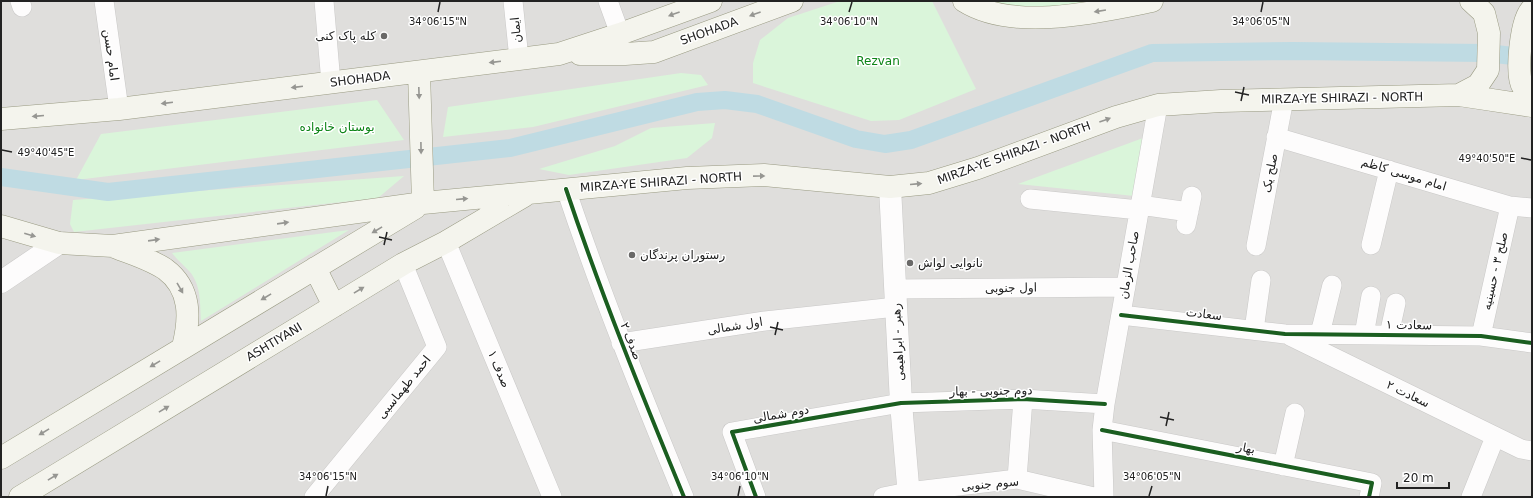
<svg xmlns="http://www.w3.org/2000/svg" width="1533" height="498" font-family="'DejaVu Sans','Noto Naskh Arabic',sans-serif">
<style>
.residential{fill:#dfdedc}
.park{fill:#daf5da}
.pier{fill:#dedddd}
.lines{fill:none;stroke-linecap:round;stroke-linejoin:round}
.canal{stroke:#bfdbe3;stroke-width:18}
.minor-casing{stroke:#c9c8c7;stroke-width:20}
.tertiary-casing{stroke:#c9c8c7;stroke-width:23}
.secondary-casing{stroke:#999a82;stroke-width:23}
.minor{stroke:#fdfcfc;stroke-width:19}
.tertiary{stroke:#fdfcfc;stroke-width:22}
.secondary{stroke:#f4f4ed;stroke-width:22}
.cycleway-casing{stroke:#fff;stroke-width:6}
.cycleway{stroke:#1b5e20;stroke-width:4}
.oneway{fill:#969692}
.ticks{fill:none;stroke:#222;stroke-width:1.5}
.poi-dot{fill:#6a6968;stroke:#fff;stroke-width:1.5}
.labels{text-anchor:middle;dominant-baseline:central;stroke-width:3;stroke-linejoin:round;paint-order:stroke}
.street-label{font-size:12px;fill:#222;stroke:#fff}
.poi-label{font-size:12px;fill:#222;stroke:#fff;text-anchor:start}
.park-label{font-size:12px;fill:#0c8416;stroke:#fff}
.ticks-label{font-size:10px;text-anchor:middle;fill:#222;stroke:#fff;stroke-width:3;stroke-linejoin:round;paint-order:stroke}
</style>
<rect width="100%" height="100%" fill="#f0eeeb"/>
<path class="residential" d="M 1,1 L 1532,1 L 1532,497 L 1,497 Z"/>
<path class="park" d="M 840,1 L 932,1 L 976,89 L 899,120 L 871,121 L 753,83 L 753,63 L 760,40 L 788,18 Z
M 975,1 L 1118,1 L 1046,16 Z
M 681,73 L 701,75 L 708,85 L 533,127 L 443,137 L 448,107 Z
M 377,100 L 404,140 L 76,180 L 101,134 Z
M 715,123 L 712,138 L 687,158 L 569,175 L 539,169 L 615,146 L 651,128 Z
M 1143,138 L 1134,196 L 1018,184 Z
M 404,176 L 378,198 L 74,232 L 70,224 L 73,200 Z
M 349,230 L 201,321 C 200,304 201,285 190,272 C 184,265 178,261 172,253 Z"/>
<path class="pier" d="M 1481,32 L 1532,37 L 1528,74 L 1477,69 Z"/>
<g class="lines">
<path class="canal" d="M 1,177 L 108,192 L 510,148 L 697,102 L 725,100 L 757,104 L 856,139 L 885,144 L 911,140 L 1152,53 L 1292,51 L 1486,53 L 1532,58"/>
<defs>
<path id="minor" d="M 20,1 L 22,7
M 104,1 L 119,109
M 324,1 L 331,83
M 513,1 L 519,59
M 608,1 L 620,34
M 1276,137 L 1510,206 L 1532,208
M 566,189 C 601,294 642,395 684,497
M 1030,199 L 1139,210
M 1140,205 L 1189,212
M 1186,225 L 1192,196
M 446,242 L 552,497
M 1371,245 L 1389,170
M 1256,246 L 1284,99
M 895,289 L 1126,287
M 1121,315 L 1285,334 L 1481,336 L 1532,343
M 1254,330 L 1261,280
M 1320,334 L 1332,285
M 1364,335 L 1371,296
M 1389,335 L 1396,303
M 1290,336 L 1521,449 L 1532,451
M 1481,336 L 1510,206
M 621,343 L 765,321 L 896,307
M 1102,430 L 1372,483 L 1369,497
M 1283,466 L 1295,413
M 1017,479 L 1023,399
M 314,497 L 437,347 L 403,264
M 756,497 L 732,432 L 901,403 L 1023,399 L 1105,404
M 883,497 L 908,492 L 1017,479 L 1094,497
M 1104,497 L 1102,430 L 1105,404 L 1158,105
M 1471,497 L 1495,437"/>
<path id="tertiary" d="M 890,187 L 901,403 L 909,497
M 1,282 L 59,243"/>
<path id="secondary" d="M 964,1 C 1013,32 1098,12 1152,1
M 1532,9 C 1521,18 1515,75 1523,87 C 1525,90 1529,93 1532,95
M 580,54 L 625,54 L 654,52 L 792,1
M 419,72 L 423,203
M 1459,95 L 1478,85 L 1488,70 L 1489,33 L 1484,13 L 1471,1
M 1,119 L 119,109 L 559,54 L 620,34 L 711,1
M 1,226 L 59,243 L 113,246 L 423,203 L 687,178 L 764,175 L 890,187 L 929,183 L 978,168 L 1116,117 L 1158,105 L 1221,101 L 1459,95 L 1532,106
M 114,247 C 131,253 150,259 165,269 C 192,289 190,319 183,347
M 315,268 L 334,306
M 1,458 L 415,208
M 20,497 L 403,264 L 446,242 L 524,196"/>
</defs>
<use href="#minor" class="minor-casing"/>
<use href="#tertiary" class="tertiary-casing"/>
<use href="#secondary" class="secondary-casing"/>
<use href="#minor" class="minor"/>
<use href="#tertiary" class="tertiary"/>
<use href="#secondary" class="secondary"/>
<defs>
<path id="cycleway" d="M 566,189 C 601,294 642,395 684,497
M 1121,315 L 1285,334 L 1481,336 L 1532,343
M 1102,430 L 1372,483 L 1369,497
M 756,497 L 732,432 L 901,403 L 1023,399 L 1105,404"/>
</defs>
<use href="#cycleway" class="cycleway-casing"/>
<use href="#cycleway" class="cycleway"/>
</g>
<defs><path id="oneway-solid" d="M-6-.8H1V-3.2L6.5 0L1 3.2V.8H-6Z"/></defs>
<g class="oneway">
<use href="#oneway-solid" transform="translate(1100 11) rotate(171)"/>
<use href="#oneway-solid" transform="translate(674 14) rotate(160)"/>
<use href="#oneway-solid" transform="translate(755 14) rotate(160)"/>
<use href="#oneway-solid" transform="translate(495 62) rotate(173)"/>
<use href="#oneway-solid" transform="translate(297 87) rotate(173)"/>
<use href="#oneway-solid" transform="translate(419 93) rotate(88)"/>
<use href="#oneway-solid" transform="translate(167 103) rotate(173)"/>
<use href="#oneway-solid" transform="translate(38 116) rotate(175)"/>
<use href="#oneway-solid" transform="translate(1105 120) rotate(-20)"/>
<use href="#oneway-solid" transform="translate(421 148) rotate(89)"/>
<use href="#oneway-solid" transform="translate(759 176) rotate(-1)"/>
<use href="#oneway-solid" transform="translate(916 184) rotate(-5)"/>
<use href="#oneway-solid" transform="translate(462 199) rotate(-5)"/>
<use href="#oneway-solid" transform="translate(283 223) rotate(-8)"/>
<use href="#oneway-solid" transform="translate(377 230) rotate(149)"/>
<use href="#oneway-solid" transform="translate(30 235) rotate(16)"/>
<use href="#oneway-solid" transform="translate(154 240) rotate(-8)"/>
<use href="#oneway-solid" transform="translate(180 288) rotate(60)"/>
<use href="#oneway-solid" transform="translate(359 290) rotate(-31)"/>
<use href="#oneway-solid" transform="translate(266 297) rotate(149)"/>
<use href="#oneway-solid" transform="translate(155 364) rotate(149)"/>
<use href="#oneway-solid" transform="translate(164 409) rotate(-31)"/>
<use href="#oneway-solid" transform="translate(44 432) rotate(149)"/>
<use href="#oneway-solid" transform="translate(53 477) rotate(-31)"/>
</g>
<path class="ticks" d="M 438,12 L 440,2M 849,12 L 852,2M 1261,12 L 1263,2M 1235,92 L 1249,95M 1241,101 L 1244,87M 2,150 L 12,152M 1521,158 L 1531,160M 379,237 L 392,240M 384,245 L 387,232M 770,327 L 783,330M 775,335 L 778,322M 1160,417 L 1174,420M 1166,426 L 1169,412M 326,496 L 328,486M 738,496 L 740,486M 1149,496 L 1152,486"/>
<g class="poi-dot">
<circle cx="384" cy="36" r="4"/>
<circle cx="632" cy="255" r="4"/>
<circle cx="910" cy="263" r="4"/>
</g>
<g class="labels">
<g class="street-label">
<text transform="translate(516 30) rotate(-96)">ایمان</text>
<text transform="translate(709 31) rotate(-20)">SHOHADA</text>
<text transform="translate(111 55) rotate(82)">امام حسن</text>
<text transform="translate(360 79) rotate(-7)">SHOHADA</text>
<text transform="translate(1342 98) rotate(-1)">MIRZA-YE SHIRAZI - NORTH</text>
<text transform="translate(1014 153) rotate(-20)">MIRZA-YE SHIRAZI - NORTH</text>
<text transform="translate(1270 173) rotate(-79)">صلح یک</text>
<text transform="translate(1404 174) rotate(17)">امام موسی کاظم</text>
<text transform="translate(661 182) rotate(-4)">MIRZA-YE SHIRAZI - NORTH</text>
<text transform="translate(1129 265) rotate(-80)">صاحب الزمان</text>
<text transform="translate(1495 271) rotate(-77)">صلح ۳ - حسینیه</text>
<text transform="translate(1011 288) rotate(-1)">اول جنوبی</text>
<text transform="translate(1204 314) rotate(7)">سعادت</text>
<text transform="translate(1409 325) rotate(1)">سعادت ۱</text>
<text transform="translate(735 326) rotate(-9)">اول شمالی</text>
<text transform="translate(631 341) rotate(69)">صدف ۲</text>
<text transform="translate(274 342) rotate(-31)">ASHTIYANI</text>
<text transform="translate(898 342) rotate(-93)">رهبر - ابراهیمی</text>
<text transform="translate(499 369) rotate(67)">صدف ۱</text>
<text transform="translate(404 387) rotate(-51)">احمد طهماسبی</text>
<text transform="translate(991 391) rotate(-1)">دوم جنوبی - بهار</text>
<text transform="translate(1408 394) rotate(26)">سعادت ۲</text>
<text transform="translate(781 414) rotate(-10)">دوم شمالی</text>
<text transform="translate(1246 448) rotate(11)">بهار</text>
<text transform="translate(990 484) rotate(-5)">سوم جنوبی</text>
</g>
<g class="poi-label">
<text x="376" y="36" text-anchor="end">کله پاک کنی</text>
<text x="640" y="255">رستوران پرندگان</text>
<text x="918" y="263">نانوایی لواش</text>
</g>
<g class="park-label">
<text x="878" y="61">Rezvan</text>
<text x="337" y="127">بوستان خانواده</text>
</g>
</g>
<g class="ticks-label">
<text x="438" y="25">34°06'15"N</text>
<text x="849" y="25">34°06'10"N</text>
<text x="1261" y="25">34°06'05"N</text>
<text x="46" y="156">49°40'45"E</text>
<text x="1487" y="162">49°40'50"E</text>
<text x="328" y="480">34°06'15"N</text>
<text x="740" y="480">34°06'10"N</text>
<text x="1152" y="480">34°06'05"N</text>
</g>
<rect width="1533" height="498" fill="none" stroke="#222222" stroke-width="4"/>
<path d="M1397 482v6h52v-6" fill="none" stroke="#222222" stroke-width="2"/>
<text x="1403" y="482" font-size="12" fill="#222222" stroke="#ffffff" stroke-width="3" paint-order="stroke">20 m</text>
</svg>
